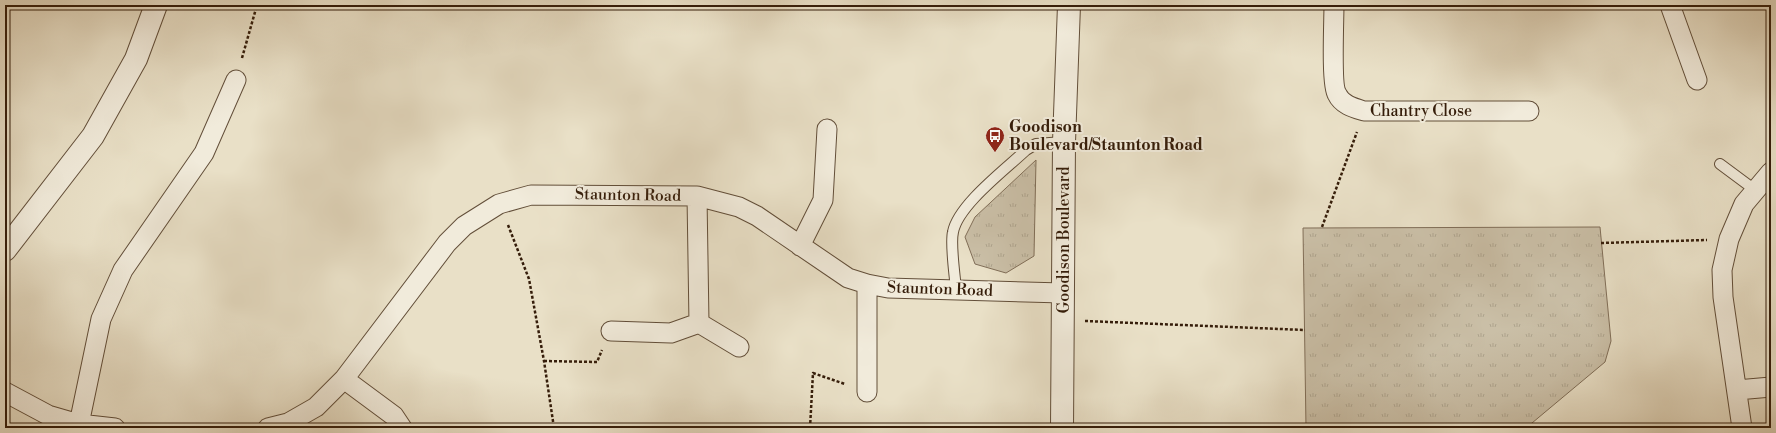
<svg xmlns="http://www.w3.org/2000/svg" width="1776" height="433" font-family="'Libre Bodoni',serif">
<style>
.grass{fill:url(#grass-tufts);stroke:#806e58}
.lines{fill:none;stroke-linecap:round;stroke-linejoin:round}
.service-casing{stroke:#624e39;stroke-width:12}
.minor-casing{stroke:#624e39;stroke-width:21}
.tertiary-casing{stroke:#624e39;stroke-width:24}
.path{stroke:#351d0a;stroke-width:2.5;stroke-dasharray:3 2;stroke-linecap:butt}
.service{stroke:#f1ebdb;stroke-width:10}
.minor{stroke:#f1ebdb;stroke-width:19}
.tertiary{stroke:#f1ebdb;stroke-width:22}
.labels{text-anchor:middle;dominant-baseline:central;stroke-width:4;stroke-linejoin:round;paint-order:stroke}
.street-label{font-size:16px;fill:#351d0a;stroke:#f1ebdb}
.poi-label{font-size:16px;font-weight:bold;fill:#351d0a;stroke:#f1ebdb;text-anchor:start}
</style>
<defs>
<pattern id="grass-tufts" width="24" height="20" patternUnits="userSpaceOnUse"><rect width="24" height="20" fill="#cabfa7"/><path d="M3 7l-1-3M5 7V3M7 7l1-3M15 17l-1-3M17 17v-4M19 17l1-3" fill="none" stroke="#aea48e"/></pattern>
</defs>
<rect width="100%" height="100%" fill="#e9e0c7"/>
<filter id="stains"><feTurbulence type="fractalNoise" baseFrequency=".005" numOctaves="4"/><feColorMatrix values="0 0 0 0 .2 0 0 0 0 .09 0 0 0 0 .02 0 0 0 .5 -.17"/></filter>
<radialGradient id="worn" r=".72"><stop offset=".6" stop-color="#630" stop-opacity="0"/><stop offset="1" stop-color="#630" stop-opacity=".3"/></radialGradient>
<path class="grass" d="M 1036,160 L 1034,256 L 1006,273 L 975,264 L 965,237 L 975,217 Z
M 1600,227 L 1611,341 L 1605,362 L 1526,428 L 1306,428 L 1303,228 Z"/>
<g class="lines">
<defs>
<path id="service" d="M 1720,164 L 1755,190
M 956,290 C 955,276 950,244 953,232 C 958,205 1006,169 1026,150 L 1036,144 L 1064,142"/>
<path id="minor" d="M 1334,5 C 1334,20 1331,85 1337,94 C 1342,105 1354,108 1364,111 L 1529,111
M 1670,5 L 1697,80
M 800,246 L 823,200 L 827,129
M 699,323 L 739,347
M 611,331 L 671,333 L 699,323 L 697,196
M 344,379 L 394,416 L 402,428
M 1737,390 L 1771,387
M 5,392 L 48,415 L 79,424 L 115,428
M 867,392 L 867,284
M 79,424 L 101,319 L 123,270 L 204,153 L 236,80
M 268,428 L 288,423 L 316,407 L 344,379 L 447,243 L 464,226 L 499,204 L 531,195 L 697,196 L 739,207 L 757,216 L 848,278 L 867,284 L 888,288 L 1063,293
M 1742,428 L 1723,297 L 1722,270 L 1729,239 L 1744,204 L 1771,172"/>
<path id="tertiary" d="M 5,250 L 93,136 L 136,59 L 156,5
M 1062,428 L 1064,142 L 1069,5"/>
</defs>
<use href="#service" class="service-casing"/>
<use href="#minor" class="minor-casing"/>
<use href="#tertiary" class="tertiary-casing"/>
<path class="path" d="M 242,58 L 257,5
M 508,225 L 529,279 L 544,361 L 554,428
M 1322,227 L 1357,132
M 1601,243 L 1707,240
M 1085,321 L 1305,330
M 544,361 L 597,362 L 602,350
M 810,428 L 813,373 L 845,384"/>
<use href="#service" class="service"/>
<use href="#minor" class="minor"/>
<use href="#tertiary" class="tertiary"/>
</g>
<defs>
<symbol id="bus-pin" viewBox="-11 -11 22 30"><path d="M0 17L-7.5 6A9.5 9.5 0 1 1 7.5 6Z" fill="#8f2418" stroke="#f1ebdb"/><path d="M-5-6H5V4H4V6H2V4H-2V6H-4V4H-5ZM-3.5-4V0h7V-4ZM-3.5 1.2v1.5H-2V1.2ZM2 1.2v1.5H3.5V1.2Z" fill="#fff"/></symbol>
</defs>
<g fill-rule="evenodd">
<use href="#bus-pin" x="984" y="125" width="22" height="30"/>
</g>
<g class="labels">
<g class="street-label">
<text x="1421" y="111">Chantry Close</text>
<text transform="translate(628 195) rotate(1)">Staunton Road</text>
<text transform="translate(1064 240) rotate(-90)">Goodison Boulevard</text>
<text transform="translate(940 289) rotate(2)">Staunton Road</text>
</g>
<g class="poi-label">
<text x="1009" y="127">Goodison<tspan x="1009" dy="18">Boulevard/Staunton Road</tspan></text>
</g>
</g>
<rect width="1776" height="433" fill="none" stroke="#e9e0c7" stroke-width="20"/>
<rect x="6" y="6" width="1764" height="421" fill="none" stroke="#351d0a" stroke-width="2"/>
<rect x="10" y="10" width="1756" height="413" fill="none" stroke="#351d0a"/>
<rect width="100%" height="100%" filter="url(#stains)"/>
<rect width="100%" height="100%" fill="url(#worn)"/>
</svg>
